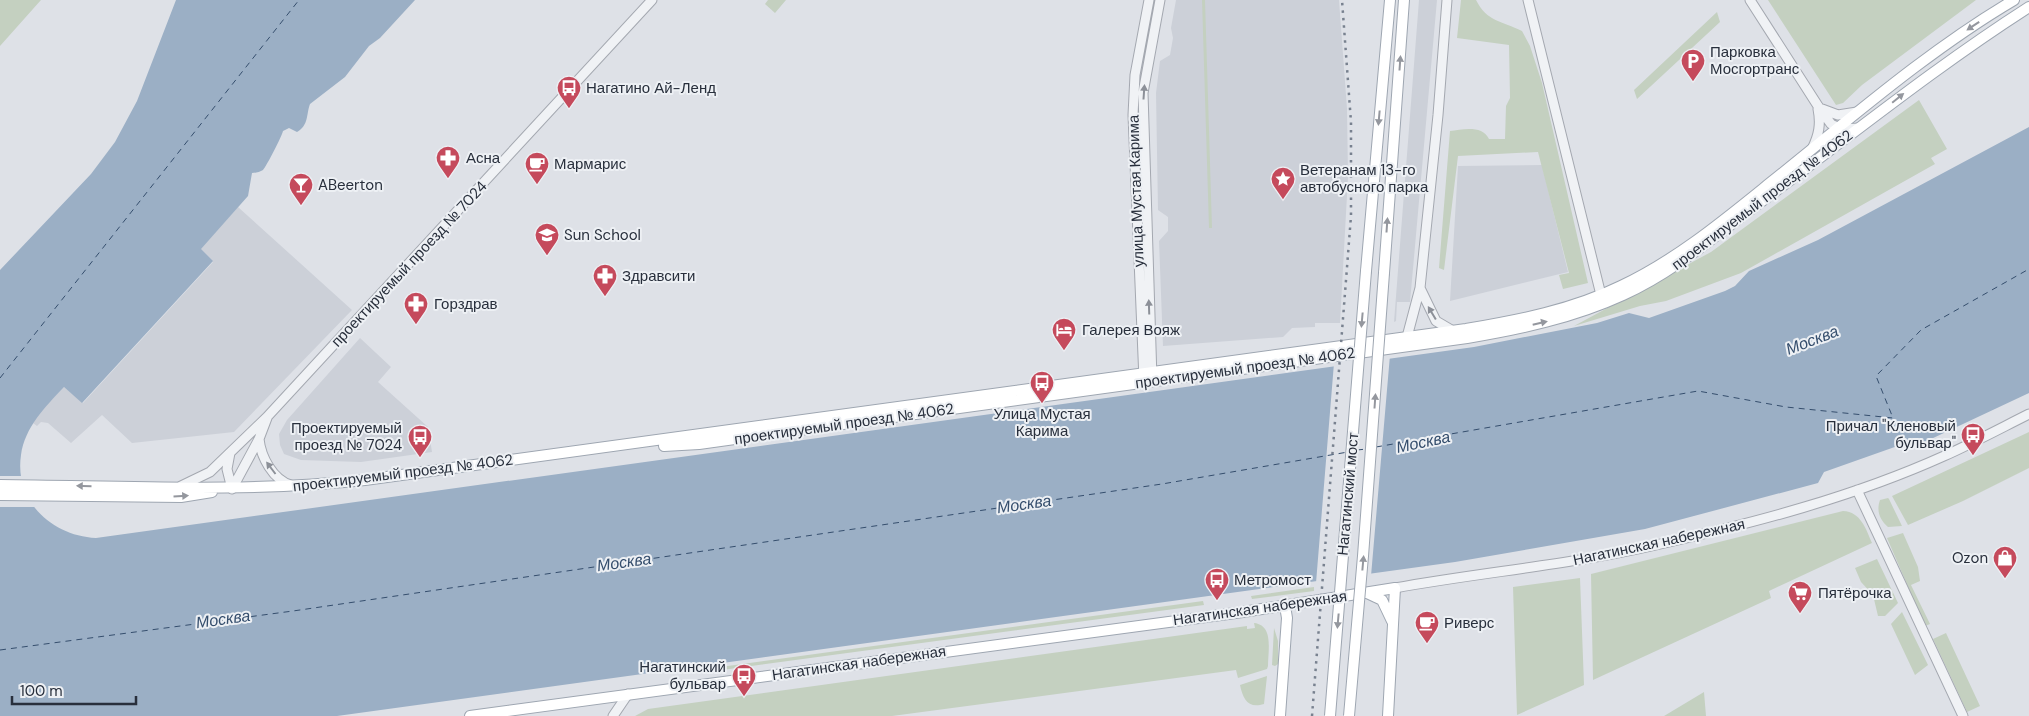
<svg xmlns="http://www.w3.org/2000/svg" width="2029" height="716" font-family="'DM Sans',sans-serif">
<style>
.built{fill:#ccd0d8}
.green{fill:#c4d0c0}
.water{fill:#9bafc5}
.pier{fill:#dee1e7}
.lines{fill:none;stroke-linecap:round;stroke-linejoin:round}
.ferry{stroke:#354e6d;stroke-width:1;stroke-dasharray:6 5;stroke-linecap:butt}
.minor-casing{stroke:#a4a8b0;stroke-width:11}
.major-casing{stroke:#9ea6b1;stroke-width:12}
.minor{stroke:#f0f2f5;stroke-width:9}
.major{stroke:#fff;stroke-width:10}
.rail{stroke:#78818f;stroke-width:2.5;stroke-dasharray:2.5 5;stroke-linecap:butt}
.major-bridge-casing{stroke:#9ea6b1;stroke-width:12;stroke-linecap:butt}
.major-bridge{stroke:#fff;stroke-width:10}
.oneway{fill:#94979e}
.oneway2{fill:#8c9098}
.labels{text-anchor:middle;dominant-baseline:central;stroke-width:4;stroke-linejoin:round;paint-order:stroke}
.poi-label{font-size:15px;fill:#282f3c;stroke:#edf0f4;text-anchor:start}
.street-label{font-size:15px;fill:#282f3c;stroke:#edf0f4}
.water-label{font-size:16px;font-style:italic;fill:#354e6d;stroke:#edf0f4}
</style>
<rect width="100%" height="100%" fill="#dee1e7"/>
<path class="built" d="M 1176,0 L 1339,0 L 1347,109 L 1348,177 L 1340,323 L 1315,323 L 1315,327 L 1292,328 L 1283,337 L 1163,346 L 1159,241 L 1168,231 L 1168,217 L 1158,210 L 1156,93 L 1160,61 L 1170,55 L 1173,38 L 1171,28 Z
M 1419,0 L 1437,0 L 1410,302 L 1397,302 L 1396,321 L 1394,322 Z
M 1542,165 L 1568,272 L 1450,301 L 1458,166 Z
M 238,207 L 352,310 L 234,432 L 132,443 L 102,415 L 71,443 L 48,423 L 41,422 L 37,426 L 33,423 L 39,412 L 64,387 L 83,403 L 213,262 L 200,249 Z
M 360,338 L 391,367 L 378,382 L 428,427 L 432,452 L 361,462 L 301,460 L 284,454 L 280,445 L 279,434 L 287,420 Z"/>
<path class="green" d="M 0,0 L 41,0 L 0,46 Z
M 768,0 L 786,0 L 775,13 L 765,4 Z
M 1202,0 L 1205,0 L 1212,228 L 1209,228 Z
M 1461,0 L 1476,0 C 1487,22 1502,21 1522,31 L 1530,46 L 1542,83 L 1588,283 L 1563,289 L 1559,275 L 1569,273 L 1538,152 L 1458,156 L 1444,270 L 1439,268 L 1450,131 C 1463,129 1483,125 1489,139 L 1505,139 L 1506,106 L 1510,98 L 1509,45 L 1457,38 Z
M 1768,0 L 1976,0 L 1862,85 L 1843,103 L 1836,105 Z
M 1717,12 L 1720,22 L 1637,99 L 1634,90 Z
M 1919,100 L 1947,149 L 1931,158 L 1935,164 L 1741,273 L 1666,301 L 1640,306 L 1574,326 L 1711,252 Z
M 2029,432 L 2029,468 L 1963,501 L 1908,525 L 1892,496 Z
M 1888,498 L 1889,499 L 1902,526 L 1888,527 C 1880,520 1876,511 1880,500 Z
M 1843,511 C 1861,512 1866,529 1872,543 L 1769,591 L 1771,598 L 1593,680 L 1591,574 Z
M 1903,533 L 1918,567 L 1920,581 L 1911,585 L 1930,624 L 1925,626 L 1887,538 Z
M 1877,559 L 1898,603 L 1885,616 L 1878,616 L 1873,595 L 1861,582 L 1855,568 Z
M 1580,578 L 1584,685 L 1517,715 L 1513,587 Z
M 1314,587 L 1314,591 L 1252,599 L 1251,596 Z
M 1203,601 L 1204,605 L 707,672 L 706,669 Z
M 1902,612 L 1928,665 L 1915,675 L 1891,624 Z
M 1254,623 C 1274,625 1268,651 1268,666 L 1267,669 L 1238,678 L 1236,670 L 892,716 L 635,716 L 648,709 L 1247,626 L 1247,629 L 1255,628 Z
M 1274,628 L 1278,641 L 1278,664 L 1275,666 L 1272,665 Z
M 1946,633 L 1980,706 L 1967,712 L 1933,639 Z
M 1267,676 L 1264,704 C 1248,709 1243,699 1240,685 Z
M 1704,692 L 1706,716 L 1664,716 Z"/>
<path class="water" d="M 176,0 L 415,0 L 380,38 L 369,46 L 345,77 L 310,104 C 306,115 309,125 297,132 L 289,128 L 283,131 C 282,136 266,167 263,170 C 260,172 255,173 252,173 L 248,196 L 201,249 L 213,261 L 82,403 L 64,387 C 45,407 25,427 21,455 C 14,502 53,536 96,538 L 1474,347 L 1597,323 L 1629,313 L 1649,318 L 1725,291 L 1735,286 L 1749,271 L 1818,240 L 2029,127 L 2029,393 L 1914,447 L 1906,443 L 1824,472 L 1818,483 L 1645,529 L 1455,562 L 337,716 L 0,716 L 0,270 L 91,174 L 115,142 L 137,101 Z"/>
<path class="pier" d="M 1390,355 L 1371,576 L 1316,583 L 1334,363 Z
M 0,476 L 24,476 L 29,497 L 36,507 L 0,507 Z"/>
<g class="lines">
<path class="ferry" d="M 0,378 L 299,0
M 1376,447 L 1698,391 L 1786,407 L 1893,418 L 1876,376 L 1921,330 L 2029,269
M 1357,450 L 1367,449
M 0,650 L 293,611 L 1162,484 L 1348,452"/>
<defs>
<path id="minor" d="M 1528,0 L 1601,295
M 1750,0 L 1818,106 L 1831,124 L 1842,129 L 1859,128
M 1822,109 L 1838,115 L 1857,112
M 1812,149 C 1819,135 1821,124 1818,109
M 1420,288 L 1436,321 L 1453,331
M 1407,337 L 1420,288 L 1438,115 L 1447,0
M 1152,379 L 1143,93 L 1160,0
M 1144,380 L 1133,115 L 1135,75 L 1149,0
M 259,439 C 261,457 273,480 291,485
M 230,453 L 227,469 L 232,489
M 181,486 L 210,472 L 267,417 L 652,0
M 232,489 L 259,439 L 267,418
M 1857,490 L 1963,716
M 1395,588 C 1482,572 1570,565 1656,545 C 1754,523 1853,497 1944,456 C 1973,443 2001,428 2029,414
M 613,716 L 628,694"/>
<path id="major" d="M 1366,271 L 1390,0
M 1384,273 L 1404,0
M 664,446 L 699,444 L 1467,338 C 1520,329 1573,318 1623,295 C 1667,275 1704,245 1742,216 C 1838,146 1929,71 2029,7
M 0,485 C 122,486 243,493 365,480 L 1466,329 C 1519,320 1572,310 1621,286 C 1676,260 1723,221 1770,183 C 1849,120 1926,52 2014,0
M 0,495 L 181,497 L 212,492
M 1367,593 L 1382,600 L 1392,621
M 470,716 L 1243,612 L 1395,588 L 1388,716
M 1280,716 L 1287,618 L 1285,606"/>
</defs>
<use href="#minor" class="minor-casing"/>
<use href="#major" class="major-casing"/>
<use href="#minor" class="minor"/>
<use href="#major" class="major"/>
<path class="rail" d="M 1312,716 L 1351,216 L 1351,122 L 1342,0"/>
<defs>
<path id="major-bridge" d="M 1330,716 L 1366,271
M 1349,716 L 1363,556 L 1384,273"/>
</defs>
<use href="#major-bridge" class="major-bridge-casing"/>
<use href="#major-bridge" class="major-bridge"/>
</g>
<defs><path id="oneway-solid" d="M-6-.8H1V-3.2L6.5 0L1 3.2V.8H-6Z" transform="scale(1.25)"/></defs>
<g class="oneway">
<use href="#oneway-solid" transform="translate(1973 26) rotate(146)"/>
<use href="#oneway-solid" transform="translate(1400 63) rotate(-86)"/>
<use href="#oneway-solid" transform="translate(1898 98) rotate(-39)"/>
<use href="#oneway-solid" transform="translate(1379 118) rotate(95)"/>
<use href="#oneway-solid" transform="translate(1387 225) rotate(-86)"/>
<use href="#oneway-solid" transform="translate(1362 320) rotate(95)"/>
<use href="#oneway-solid" transform="translate(1540 323) rotate(-13)"/>
<use href="#oneway-solid" transform="translate(1375 401) rotate(-86)"/>
<use href="#oneway-solid" transform="translate(84 486) rotate(-179)"/>
<use href="#oneway-solid" transform="translate(181 496) rotate(-4)"/>
<use href="#oneway-solid" transform="translate(1363 563) rotate(-85)"/>
<use href="#oneway-solid" transform="translate(1338 621) rotate(95)"/>
</g>
<g class="oneway2">
<use href="#oneway-solid" transform="translate(1144 92) rotate(-86)"/>
<use href="#oneway-solid" transform="translate(1149 307) rotate(-92)"/>
<use href="#oneway-solid" transform="translate(1432 313) rotate(-121)"/>
<use href="#oneway-solid" transform="translate(271 468) rotate(-127)"/>
</g>
<defs>
<symbol id="parking-pin" viewBox="-11 -11 22 30"><path d="M0 17L-7.5 6A9.5 9.5 0 1 1 7.5 6Z" fill="#c54a5c" stroke="#edf0f4"/><path d="M-3.5-5.5H1a3.5 3.5 0 0 1 0 7H-1V5.5H-3.5ZM-1-3.4V-.6H.8a1.4 1.4 0 0 0 0-2.8Z" fill="#fff"/></symbol>
<symbol id="bus-pin" viewBox="-11 -11 22 30"><path d="M0 17L-7.5 6A9.5 9.5 0 1 1 7.5 6Z" fill="#c54a5c" stroke="#edf0f4"/><path d="M-5-6H5V4H4V6H2V4H-2V6H-4V4H-5ZM-3.5-4V0h7V-4ZM-3.5 1.2v1.5H-2V1.2ZM2 1.2v1.5H3.5V1.2Z" fill="#fff"/></symbol>
<symbol id="pharmacy-pin" viewBox="-11 -11 22 30"><path d="M0 17L-7.5 6A9.5 9.5 0 1 1 7.5 6Z" fill="#c54a5c" stroke="#edf0f4"/><path d="M-2-6h4v4h4v4h-4v4h-4v-4h-4v-4h4Z" fill="#fff"/></symbol>
<symbol id="cafe-pin" viewBox="-11 -11 22 30"><path d="M0 17L-7.5 6A9.5 9.5 0 1 1 7.5 6Z" fill="#c54a5c" stroke="#edf0f4"/><path d="M-5.5-4.5H6V0H3Q3 3.5 0 3.5H-2.5Q-5.5 3.5-5.5 0ZM3-3.2v2h1.7v-2ZM-6 4.5H4V6H-6Z" fill="#fff"/></symbol>
<symbol id="sight-pin" viewBox="-11 -11 22 30"><path d="M0 17L-7.5 6A9.5 9.5 0 1 1 7.5 6Z" fill="#c54a5c" stroke="#edf0f4"/><path d="M0-6L1.8-2.2L6-1.7L2.9 1.2L3.7 5.4L0 3.3L-3.7 5.4L-2.9 1.2L-6-1.7L-1.8-2.2Z" fill="#fff"/></symbol>
<symbol id="bar-pin" viewBox="-11 -11 22 30"><path d="M0 17L-7.5 6A9.5 9.5 0 1 1 7.5 6Z" fill="#c54a5c" stroke="#edf0f4"/><path d="M-6-5H6L.8 .8V4.5H3.5V6h-7V4.5H-.8V.8Z" fill="#fff"/></symbol>
<symbol id="school-pin" viewBox="-11 -11 22 30"><path d="M0 17L-7.5 6A9.5 9.5 0 1 1 7.5 6Z" fill="#c54a5c" stroke="#edf0f4"/><path d="M0-5L7-2L0 1L-7-2ZM-4 1L0 2.5L4 1V4Q0 6-4 4Z" fill="#fff"/></symbol>
<symbol id="hotel-pin" viewBox="-11 -11 22 30"><path d="M0 17L-7.5 6A9.5 9.5 0 1 1 7.5 6Z" fill="#c54a5c" stroke="#edf0f4"/><path d="M-6-4.5h1.5V1H6V5H4.5V3h-9V5H-6ZM-4 0a1.8 1.8 0 1 1 3.6 0ZM.5 0V-2.5h3Q6-2.5 6 0Z" fill="#fff"/></symbol>
<symbol id="shop-pin" viewBox="-11 -11 22 30"><path d="M0 17L-7.5 6A9.5 9.5 0 1 1 7.5 6Z" fill="#c54a5c" stroke="#edf0f4"/><path d="M-5-2.5h2.3a2.7 3.5 0 0 1 5.4 0H5L5.5 6h-11ZM-1.5-2.5h3a1.5 2.3 0 0 0-3 0Z" fill="#fff"/></symbol>
<symbol id="supermarket-pin" viewBox="-11 -11 22 30"><path d="M0 17L-7.5 6A9.5 9.5 0 1 1 7.5 6Z" fill="#c54a5c" stroke="#edf0f4"/><path d="M-6-5.5h2.5l.6 2H6L4.5 2H-2.5L-4.4-4H-6ZM-1.5 3.2a1.3 1.3 0 1 0 .1 0ZM3 3.2a1.3 1.3 0 1 0 .1 0Z" fill="#fff"/></symbol>
</defs>
<g fill-rule="evenodd">
<use href="#parking-pin" x="1679" y="47" width="28" height="38"/>
<use href="#bus-pin" x="555" y="74" width="28" height="38"/>
<use href="#pharmacy-pin" x="434" y="144" width="28" height="38"/>
<use href="#cafe-pin" x="523" y="150" width="28" height="38"/>
<use href="#sight-pin" x="1269" y="165" width="28" height="38"/>
<use href="#bar-pin" x="287" y="171" width="28" height="38"/>
<use href="#school-pin" x="533" y="221" width="28" height="38"/>
<use href="#pharmacy-pin" x="591" y="262" width="28" height="38"/>
<use href="#pharmacy-pin" x="402" y="290" width="28" height="38"/>
<use href="#hotel-pin" x="1050" y="316" width="28" height="38"/>
<use href="#bus-pin" x="1028" y="369" width="28" height="38"/>
<use href="#bus-pin" x="1959" y="421" width="28" height="38"/>
<use href="#bus-pin" x="406" y="423" width="28" height="38"/>
<use href="#shop-pin" x="1991" y="544" width="28" height="38"/>
<use href="#bus-pin" x="1203" y="566" width="28" height="38"/>
<use href="#supermarket-pin" x="1786" y="579" width="28" height="38"/>
<use href="#cafe-pin" x="1413" y="609" width="28" height="38"/>
<use href="#bus-pin" x="730" y="662" width="28" height="38"/>
</g>
<g class="labels">
<g class="poi-label">
<text x="1710" y="52">Парковка<tspan x="1710" dy="17">Мосгортранс</tspan></text>
<text x="586" y="88">Нагатино Ай-Ленд</text>
<text x="466" y="158">Асна</text>
<text x="554" y="164">Мармарис</text>
<text x="1300" y="170">Ветеранам 13-го<tspan x="1300" dy="17">автобусного парка</tspan></text>
<text x="318" y="185">ABeerton</text>
<text x="564" y="235">Sun School</text>
<text x="622" y="276">Здравсити</text>
<text x="434" y="304">Горздрав</text>
<text x="1082" y="330">Галерея Вояж</text>
<text x="1042" y="414" text-anchor="middle">Улица Мустая<tspan x="1042" dy="17">Карима</tspan></text>
<text x="1956" y="426" text-anchor="end">Причал "Кленовый<tspan x="1956" dy="17">бульвар"</tspan></text>
<text x="402" y="428" text-anchor="end">Проектируемый<tspan x="402" dy="17">проезд № 7024</tspan></text>
<text x="1988" y="558" text-anchor="end">Ozon</text>
<text x="1234" y="580">Метромост</text>
<text x="1818" y="593">Пятёрочка</text>
<text x="1444" y="623">Риверс</text>
<text x="726" y="667" text-anchor="end">Нагатинский<tspan x="726" dy="17">бульвар</tspan></text>
</g>
<g class="street-label">
<text transform="translate(1136 191) rotate(-92)">улица Мустая Карима</text>
<text transform="translate(1762 200) rotate(-37)">проектируемый проезд № 4062</text>
<text transform="translate(409 264) rotate(-47)">проектируемый проезд № 7024</text>
<text transform="translate(1245 368) rotate(-8)">проектируемый проезд № 4062</text>
<text transform="translate(844 424) rotate(-8)">проектируемый проезд № 4062</text>
<text transform="translate(403 473) rotate(-7)">проектируемый проезд № 4062</text>
<text transform="translate(1348 494) rotate(-85)">Нагатинский мост</text>
<text transform="translate(1659 542) rotate(-12)">Нагатинская набережная</text>
<text transform="translate(1260 608) rotate(-8)">Нагатинская набережная</text>
<text transform="translate(859 663) rotate(-8)">Нагатинская набережная</text>
</g>
<g class="water-label">
<text transform="translate(1812 340) rotate(-21)">Москва</text>
<text transform="translate(1423 442) rotate(-12)">Москва</text>
<text transform="translate(1024 504) rotate(-8)">Москва</text>
<text transform="translate(624 562) rotate(-8)">Москва</text>
<text transform="translate(223 619) rotate(-8)">Москва</text>
</g>
</g>
<path d="M12 696v8h124v-8" fill="none" stroke="#282f3c" stroke-width="2.5"/>
<text x="20" y="696" font-size="15" fill="#282f3c" stroke="#edf0f4" stroke-width="4" paint-order="stroke">100 m</text>
</svg>
